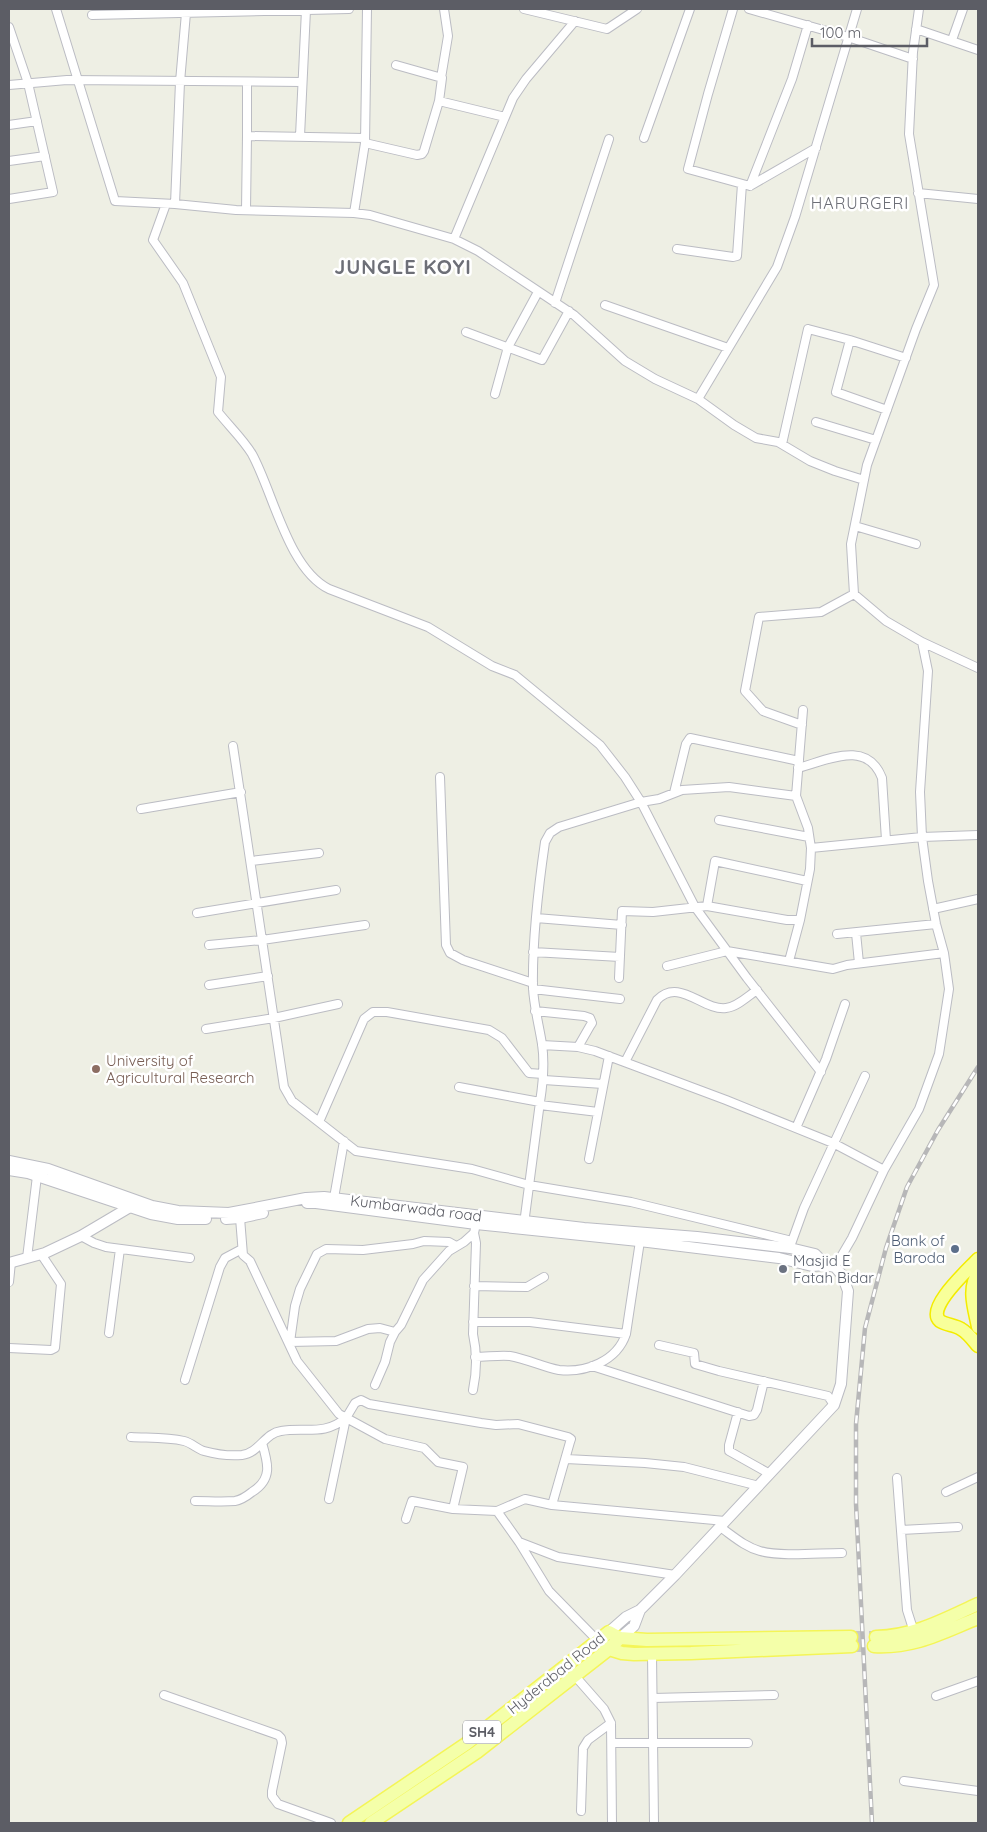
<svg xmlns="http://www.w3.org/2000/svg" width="987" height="1832" font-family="Quicksand,sans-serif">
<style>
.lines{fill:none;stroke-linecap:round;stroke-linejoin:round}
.primary-tunnel{stroke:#cacac4;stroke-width:12;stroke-dasharray:12 6;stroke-linecap:butt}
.minor-casing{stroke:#bbbcc3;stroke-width:10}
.tertiary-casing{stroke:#bbbcc3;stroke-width:12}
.primary-casing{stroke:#f4f557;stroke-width:15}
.trunk-casing{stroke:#f3ec00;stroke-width:15}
.minor{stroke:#fff;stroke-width:8}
.tertiary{stroke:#fff;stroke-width:10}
.primary{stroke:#f4ffa9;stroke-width:12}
.trunk{stroke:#f8ff9a;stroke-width:12}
.rail-casing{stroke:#b7b7b8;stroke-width:4.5}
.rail{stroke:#fff;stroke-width:2.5;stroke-dasharray:8;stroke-linecap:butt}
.education-dot{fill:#8d6e63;stroke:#fff;stroke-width:2}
.service-dot{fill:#5c6f8a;stroke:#fff;stroke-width:2}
.worship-dot{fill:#6b7280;stroke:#fff;stroke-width:2}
.labels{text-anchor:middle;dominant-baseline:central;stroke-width:5;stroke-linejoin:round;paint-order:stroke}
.shield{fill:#fff;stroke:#8d8e93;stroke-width:1}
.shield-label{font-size:14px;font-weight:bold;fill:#5c5d65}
.education-label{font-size:15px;fill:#785e54;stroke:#fff;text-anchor:start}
.street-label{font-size:15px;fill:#5c5d65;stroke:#fff}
.service-label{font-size:15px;fill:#4e5e75;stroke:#fff;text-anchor:end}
.worship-label{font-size:15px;fill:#5b616d;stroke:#fff;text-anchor:start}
.neighbourhood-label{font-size:16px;letter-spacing:1px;fill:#6d6f77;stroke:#fff}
.district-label{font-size:20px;font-weight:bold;letter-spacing:1px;fill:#6d6f77;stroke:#fff}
</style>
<rect width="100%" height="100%" fill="#eeefe4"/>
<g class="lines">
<path class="primary-tunnel" d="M 851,1637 L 876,1637
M 852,1646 L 874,1646"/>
<defs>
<path id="minor" d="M 56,9 L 115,201 L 175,204 L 236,210 L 354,213 L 370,215 L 454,239 L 478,251 L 574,315 L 625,361 L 655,379 L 698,399 L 734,425 L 756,438 L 778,442 L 810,461 L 835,471 L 864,480
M 524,9 L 607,29 L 637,9
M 733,9 L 708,94 L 688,169 L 750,186 L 816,148
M 749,9 L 848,37 L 913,59
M 92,15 L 349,9
M 9,27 L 28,83 L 53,192 L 9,199
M 916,29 L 978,50
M 952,40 L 963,9
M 441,78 L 448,36 L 444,9
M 9,85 L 67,80 L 302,82
M 439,101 L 505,117
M 9,125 L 37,121
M 247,136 L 247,82
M 300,136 L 306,10
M 644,138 L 690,9
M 365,143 L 417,155 L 422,154 L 424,151 L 439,101 L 442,78 L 396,65
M 9,161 L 45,156
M 750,186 L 792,79 L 808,25
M 918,193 L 978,199
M 166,204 L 153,240 L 183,283 L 221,377 L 218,412 C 229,426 243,439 252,454 C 273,492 288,569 329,589 L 428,627 L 492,666 L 515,675 L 600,745 L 625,777 L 641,802 L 695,907 L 747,978 L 821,1072
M 175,204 L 180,82 L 186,13
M 246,210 L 247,136 L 365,138
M 354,213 L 365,143 L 367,9
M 454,239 L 513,98 L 526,79 L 575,21
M 677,249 L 733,257 L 737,256 L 742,184
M 555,303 L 609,139
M 605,305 L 728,348
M 466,332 L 542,360 L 569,311
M 850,340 L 906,358
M 495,394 L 508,347 L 538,292
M 698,399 L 777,267 L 795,217 L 857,9
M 816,422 L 876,440
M 782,444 L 808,329 L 850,340 L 836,392 L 887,410
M 855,526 L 916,544
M 922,642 L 978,668
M 802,725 L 763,711 L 745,691 L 759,617 L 821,612 L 854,594
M 233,746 L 284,1087 L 292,1101 L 356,1151 L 472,1169 L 529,1185 L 631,1202 L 792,1241
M 798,768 C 828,760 867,739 882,778 L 886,840
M 440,777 L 446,945 L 450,953 L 463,960 L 533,983
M 674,793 L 686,744 L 690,738 L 799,761
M 796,796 L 803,710
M 141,809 L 241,792
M 719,820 L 809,837
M 251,861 L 319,853
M 707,906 L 787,920 L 800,920 L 810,869 L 811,848
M 933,909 L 978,899
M 197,913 L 336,890
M 536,918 L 622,925
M 856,933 L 859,963
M 837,934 L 936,924
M 209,945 L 262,940 L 365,925
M 533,952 L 620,957
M 789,961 L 800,920
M 667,966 L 727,951 L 833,969 L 847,965 L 944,953
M 619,978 L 622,911 L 653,912 L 707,906 L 715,861 L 807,881
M 209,985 L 268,976
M 533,989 L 620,999
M 535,1011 L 584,1016 L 590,1018 L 592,1023 L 590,1026 L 578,1047
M 206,1029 L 274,1018 L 338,1004
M 542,1045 L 578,1047 L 595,1051 L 726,1100 L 833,1143 L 884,1170
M 625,1062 L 657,1000 C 679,977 703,1011 726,1008 C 737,1007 748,996 757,990
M 544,1080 L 603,1084
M 459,1087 L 540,1102 L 524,1224
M 540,1102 C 543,1083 545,1064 542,1044 C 539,1025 534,1007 533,988 C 532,939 538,890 545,842 L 550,833 L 559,827 L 641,802 L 659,799 L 682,790 L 729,787 L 796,796 L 808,828 L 811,848 L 922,837 L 978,835
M 540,1105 L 598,1112
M 319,1122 L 364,1019 L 373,1012 L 387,1012 L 489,1030 L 502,1038 L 529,1073 L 543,1074
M 796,1128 L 826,1059 L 845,1004
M 589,1159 L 609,1056
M 334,1198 L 344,1141
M 240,1218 L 243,1255 L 250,1261 L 297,1361 L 339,1414 L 385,1439 L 424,1448 L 438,1462 L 463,1467 L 453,1509 L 497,1511 L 519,1542 L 558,1557 L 675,1575
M 81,1236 L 94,1243 L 106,1247 L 190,1258
M 791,1244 L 804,1208 L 865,1076
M 27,1258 L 37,1176
M 835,1267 L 852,1238 L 884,1170 L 919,1109 L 939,1054 L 949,989 L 944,953 L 936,924 L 928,881 L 922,837 L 920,792 L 928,671 L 922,642 L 886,621 L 854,594 L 851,544 L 867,465 L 916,329 L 934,285 L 909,134 L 913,52 L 919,9
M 9,1282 L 11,1262
M 474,1286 L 527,1287 L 544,1277
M 473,1322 L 530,1322 L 626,1334
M 109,1333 L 120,1249
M 290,1342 L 336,1341 L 368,1329 L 380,1328 L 395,1332 L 401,1325 L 423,1280 L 449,1251 L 464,1242 L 474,1233 L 476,1224
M 290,1342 L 295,1306 L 300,1289 L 317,1254 L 326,1249 L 363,1250 L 413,1244 L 424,1241 L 449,1242 L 456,1246
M 659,1345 L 694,1353 L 695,1364 L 719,1371 L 828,1396 L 834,1405
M 9,1348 L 51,1350 L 55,1348 L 61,1284 L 41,1254
M 475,1357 C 487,1357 499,1355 510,1356 C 527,1359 543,1367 559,1370 C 586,1373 617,1361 626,1334 L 640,1241
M 592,1366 L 749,1416 L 754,1415 L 757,1410 L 764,1381
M 185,1380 L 220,1267 L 225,1258 L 242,1249
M 375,1385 L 385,1362 L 390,1342 L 395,1332
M 473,1390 C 477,1371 477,1352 473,1334 L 476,1243 L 474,1233
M 738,1412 L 729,1445 L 729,1451 L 770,1474
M 131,1437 C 148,1438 167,1437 184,1441 C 192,1443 197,1449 204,1451 C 215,1454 231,1456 242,1455 C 259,1453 265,1433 281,1431 C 306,1427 324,1436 346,1418
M 566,1459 L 645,1463 L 684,1467 L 759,1486
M 897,1478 L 907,1610 L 914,1632
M 946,1492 L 978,1477
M 329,1499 L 346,1418 L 355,1403 L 361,1400 L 369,1404 L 481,1423 L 496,1425 L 518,1424 L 568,1437 L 571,1439 L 570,1442 L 552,1505 L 725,1521
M 195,1501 C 208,1501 222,1502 235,1501 C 241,1500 247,1496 252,1492 C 273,1479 268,1463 262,1443
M 497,1511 L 525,1499 L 552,1505
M 406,1519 L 412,1501 L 453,1509
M 720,1527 C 733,1536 745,1547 760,1551 C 782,1557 818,1553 842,1553
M 901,1530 L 958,1527
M 519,1542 L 549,1591 L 597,1640
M 652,1654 L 654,1822
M 575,1676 L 604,1709 L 611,1723 L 612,1823
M 164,1695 L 278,1735 L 281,1738 L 282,1743 L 272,1791 L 272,1796 L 278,1804 L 331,1823
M 936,1696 L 978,1681
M 653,1698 L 774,1695
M 612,1743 L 748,1743
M 904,1781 L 978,1791
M 581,1811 L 583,1748 L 588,1740 L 611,1723"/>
<path id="tertiary" d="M 9,1161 L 48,1169 L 152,1206 L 178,1211 L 229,1213 L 306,1198 L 324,1197 L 584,1228 L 697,1237 L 790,1248 L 815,1254 L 826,1265 L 835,1267 L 842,1275 L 848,1291 L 841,1384 L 834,1405 L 675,1575 L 640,1610 L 626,1617 L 609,1632
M 9,1170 L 28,1173 L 151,1214 L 178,1219 L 206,1219
M 307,1203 L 316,1203 L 476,1224 L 648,1242 L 779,1258 L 812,1266 L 826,1265
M 226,1219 L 240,1218 L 263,1213
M 9,1263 L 45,1253 L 81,1236 L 130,1207
M 620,1638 L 634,1626 L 640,1610"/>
<path id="primary" d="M 876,1637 C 915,1636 943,1620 978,1604
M 604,1645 L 609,1649 L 622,1653 L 634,1654 L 691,1653 L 852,1646
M 874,1646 C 915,1648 941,1633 978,1618
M 349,1823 L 466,1744 L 609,1632 L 620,1638 L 647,1640 L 851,1637
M 371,1823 L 477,1752 L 609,1649 L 620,1638"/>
<path id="trunk" d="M 978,1259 C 969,1269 925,1308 940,1321 C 946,1325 955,1325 961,1329 C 968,1333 973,1340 978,1346
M 978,1274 C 967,1288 975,1311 978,1327"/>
</defs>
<use href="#minor" class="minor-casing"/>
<use href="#tertiary" class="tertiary-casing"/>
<use href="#primary" class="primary-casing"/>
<use href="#trunk" class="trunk-casing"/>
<use href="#minor" class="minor"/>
<use href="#tertiary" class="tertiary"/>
<use href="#primary" class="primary"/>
<use href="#trunk" class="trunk"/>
<defs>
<path id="rail" d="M 872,1823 L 856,1504 L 856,1424 L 865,1328 L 886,1248 L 907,1187 L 938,1130 L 978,1067"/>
</defs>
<use href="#rail" class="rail-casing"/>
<use href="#rail" class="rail"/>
</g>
<circle class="education-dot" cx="96" cy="1069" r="5"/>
<circle class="service-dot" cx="955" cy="1249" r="5"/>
<circle class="worship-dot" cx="783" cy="1269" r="5"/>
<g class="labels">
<rect class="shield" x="463" y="1720.5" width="38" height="23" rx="4"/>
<g class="shield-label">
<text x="482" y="1732">SH4</text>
</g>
<g class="education-label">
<text x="106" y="1060">University of<tspan x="106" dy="17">Agricultural Research</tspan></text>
</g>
<g class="street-label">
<text transform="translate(416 1208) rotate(7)">Kumbarwada road</text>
<text transform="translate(556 1673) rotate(-39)">Hyderabad Road</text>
</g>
<g class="service-label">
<text x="945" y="1240">Bank of<tspan x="945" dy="17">Baroda</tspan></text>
</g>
<g class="worship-label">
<text x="793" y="1260">Masjid E<tspan x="793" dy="17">Fatah Bidar</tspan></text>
</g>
<g class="neighbourhood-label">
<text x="860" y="203">HARURGERI</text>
</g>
<g class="district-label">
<text x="403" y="266">JUNGLE KOYI</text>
</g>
</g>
<rect width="987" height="1832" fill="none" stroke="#5c5d65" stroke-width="20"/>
<path d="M812 38v8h115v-8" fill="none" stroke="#5c5d65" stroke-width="2.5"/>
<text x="820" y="38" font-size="15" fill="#5c5d65" stroke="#ffffff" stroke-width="4" paint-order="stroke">100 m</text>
</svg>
